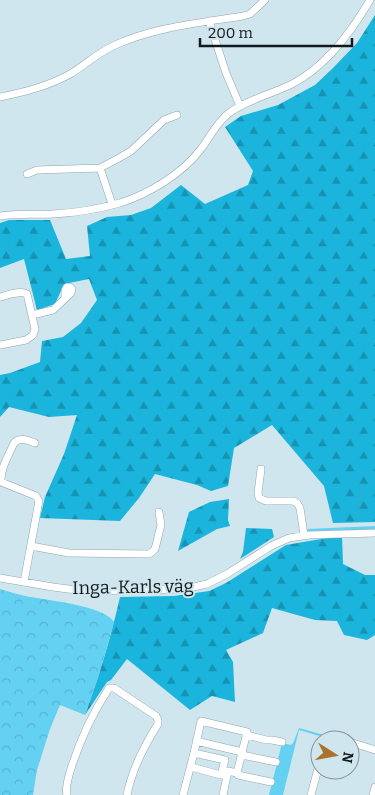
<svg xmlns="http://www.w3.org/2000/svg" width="375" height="795" font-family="Bitter,serif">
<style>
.grass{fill:#64d1f3}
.forest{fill:url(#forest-firs)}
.park{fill:url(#park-crowns)}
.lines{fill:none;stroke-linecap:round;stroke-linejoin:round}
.stream{stroke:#41a6c5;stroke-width:1}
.minor-casing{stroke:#91a6ae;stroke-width:8}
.minor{stroke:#fff;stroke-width:7}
.labels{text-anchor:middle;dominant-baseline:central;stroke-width:4;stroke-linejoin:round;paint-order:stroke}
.street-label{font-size:18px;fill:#121a1d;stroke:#d0e6ee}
</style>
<defs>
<pattern id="forest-firs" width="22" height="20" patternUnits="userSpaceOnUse" patternTransform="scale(1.25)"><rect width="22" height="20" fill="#1ab4dc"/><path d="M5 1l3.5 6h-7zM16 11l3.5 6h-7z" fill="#1692b2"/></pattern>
<pattern id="park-crowns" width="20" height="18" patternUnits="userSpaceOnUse" patternTransform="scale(1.25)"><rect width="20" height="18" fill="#64d1f3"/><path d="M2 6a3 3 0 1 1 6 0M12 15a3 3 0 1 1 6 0" fill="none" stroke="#56b3d0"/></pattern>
</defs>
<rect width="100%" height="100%" fill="#d0e6ee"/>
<path class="grass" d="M 375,526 L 375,530 L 313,531 L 308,531 L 307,529 Z
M 299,728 L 324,735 L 323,737 L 299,730 L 283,795 L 269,795 L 282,743 L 291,745 L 293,743 Z"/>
<path class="forest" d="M 375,15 L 375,522 L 333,523 L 324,486 L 272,425 L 234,448 L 228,486 L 211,491 L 197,485 L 155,474 L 139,498 L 120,521 L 40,518 L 45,497 L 64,454 L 77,415 L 49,417 L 9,407 L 0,417 L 0,375 L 10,373 L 40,362 L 42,341 L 63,337 L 81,323 L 97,300 L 89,279 L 64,284 L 55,304 L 37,310 L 24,259 L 0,268 L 0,223 L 9,220 L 50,220 L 66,259 L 90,256 L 87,226 L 107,217 L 131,215 L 151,208 L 181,185 L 205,204 L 248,185 L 253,171 L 225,127 L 241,116 L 278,105 L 315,85 L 333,68 L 357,43 Z
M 229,499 L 228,520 L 230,526 L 217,529 L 178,551 L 189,512 L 210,502 Z
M 246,528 L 272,529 L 274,537 L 240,559 L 243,552 Z
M 342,536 L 343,564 L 365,575 L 375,575 L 375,635 L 367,640 L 344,635 L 337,621 L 315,620 L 272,608 L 263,633 L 226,650 L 233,662 L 235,702 L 212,696 L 190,710 L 127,659 L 111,680 L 107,682 L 85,715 C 99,676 111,637 120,597 L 174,596 L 209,591 L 226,583 L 286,545 L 315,540 Z"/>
<path class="park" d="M 0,589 C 10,592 20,595 30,597 C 48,600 105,606 114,622 L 98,678 L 85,715 L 60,705 L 50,729 L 37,770 L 33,795 L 0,795 Z"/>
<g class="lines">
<path class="stream" d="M 356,519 L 362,484"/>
<defs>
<path id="minor" d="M 209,21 L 226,73 L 240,106
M 0,97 C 25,92 49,86 72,73 C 86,64 98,53 113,46 C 154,27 199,23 243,16 L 250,14 L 265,0
M 100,168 L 112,204
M 27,174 L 37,170 L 100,168 L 119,158 L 131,151 L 164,120 L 177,115
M 0,216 C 18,213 35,215 53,214 C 76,213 98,209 120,203 C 149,194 183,173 201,149 C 210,137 217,122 229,113 C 248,99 273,94 294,83 C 327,65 352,31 370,0
M 0,297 C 8,295 20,290 27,294 L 35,329 L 33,335 L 26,340 L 0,345
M 32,315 L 53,310 L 71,293 L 72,289 L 70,287 L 67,287 L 65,290 L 65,298
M 261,469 L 258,493 L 259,498 L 266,501 L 293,501 L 297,503 L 300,508 L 304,535
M 31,546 L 69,553 L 149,554 L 152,552 L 155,549 L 161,525 L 159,512
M 0,578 L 53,587 L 83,591 L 184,589 L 207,584 L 227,574 L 271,546 L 289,538 L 309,535 L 375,533
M 24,582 L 39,501 L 36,496 L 1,482 C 0,469 9,455 14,443 C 20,437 27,440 35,443
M 247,735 L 266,740 L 272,740 L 282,742
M 327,740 C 333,735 338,737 345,740
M 196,741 L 242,752
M 350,742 L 375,750
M 242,755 L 276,762
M 191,767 L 221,775 L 225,760 L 194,753
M 237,773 L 238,775 L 271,782
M 67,795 C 65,788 68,779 70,772 C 79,742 92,714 109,688 L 114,688 L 156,716 L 158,720 L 158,724 C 144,746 132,769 127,795
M 183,795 L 194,753 L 201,721 L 247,732 L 237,773 L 228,771 L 223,795
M 311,795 L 320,761
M 373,795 L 375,787"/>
</defs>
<use href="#minor" class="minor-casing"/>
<use href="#minor" class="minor"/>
</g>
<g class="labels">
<g class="street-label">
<text transform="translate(133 587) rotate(-1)">Inga-Karls väg</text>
</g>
</g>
<g transform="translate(335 755) rotate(101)"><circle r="24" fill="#d0e6ee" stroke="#84949a"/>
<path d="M0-4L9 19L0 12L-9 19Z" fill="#a9732e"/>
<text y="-8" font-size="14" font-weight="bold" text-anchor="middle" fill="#121a1d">N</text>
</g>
<path d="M200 38v8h152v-8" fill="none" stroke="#121a1d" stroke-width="2.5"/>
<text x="208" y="38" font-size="15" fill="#121a1d" stroke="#d0e6ee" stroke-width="4" paint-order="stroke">200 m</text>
</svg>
